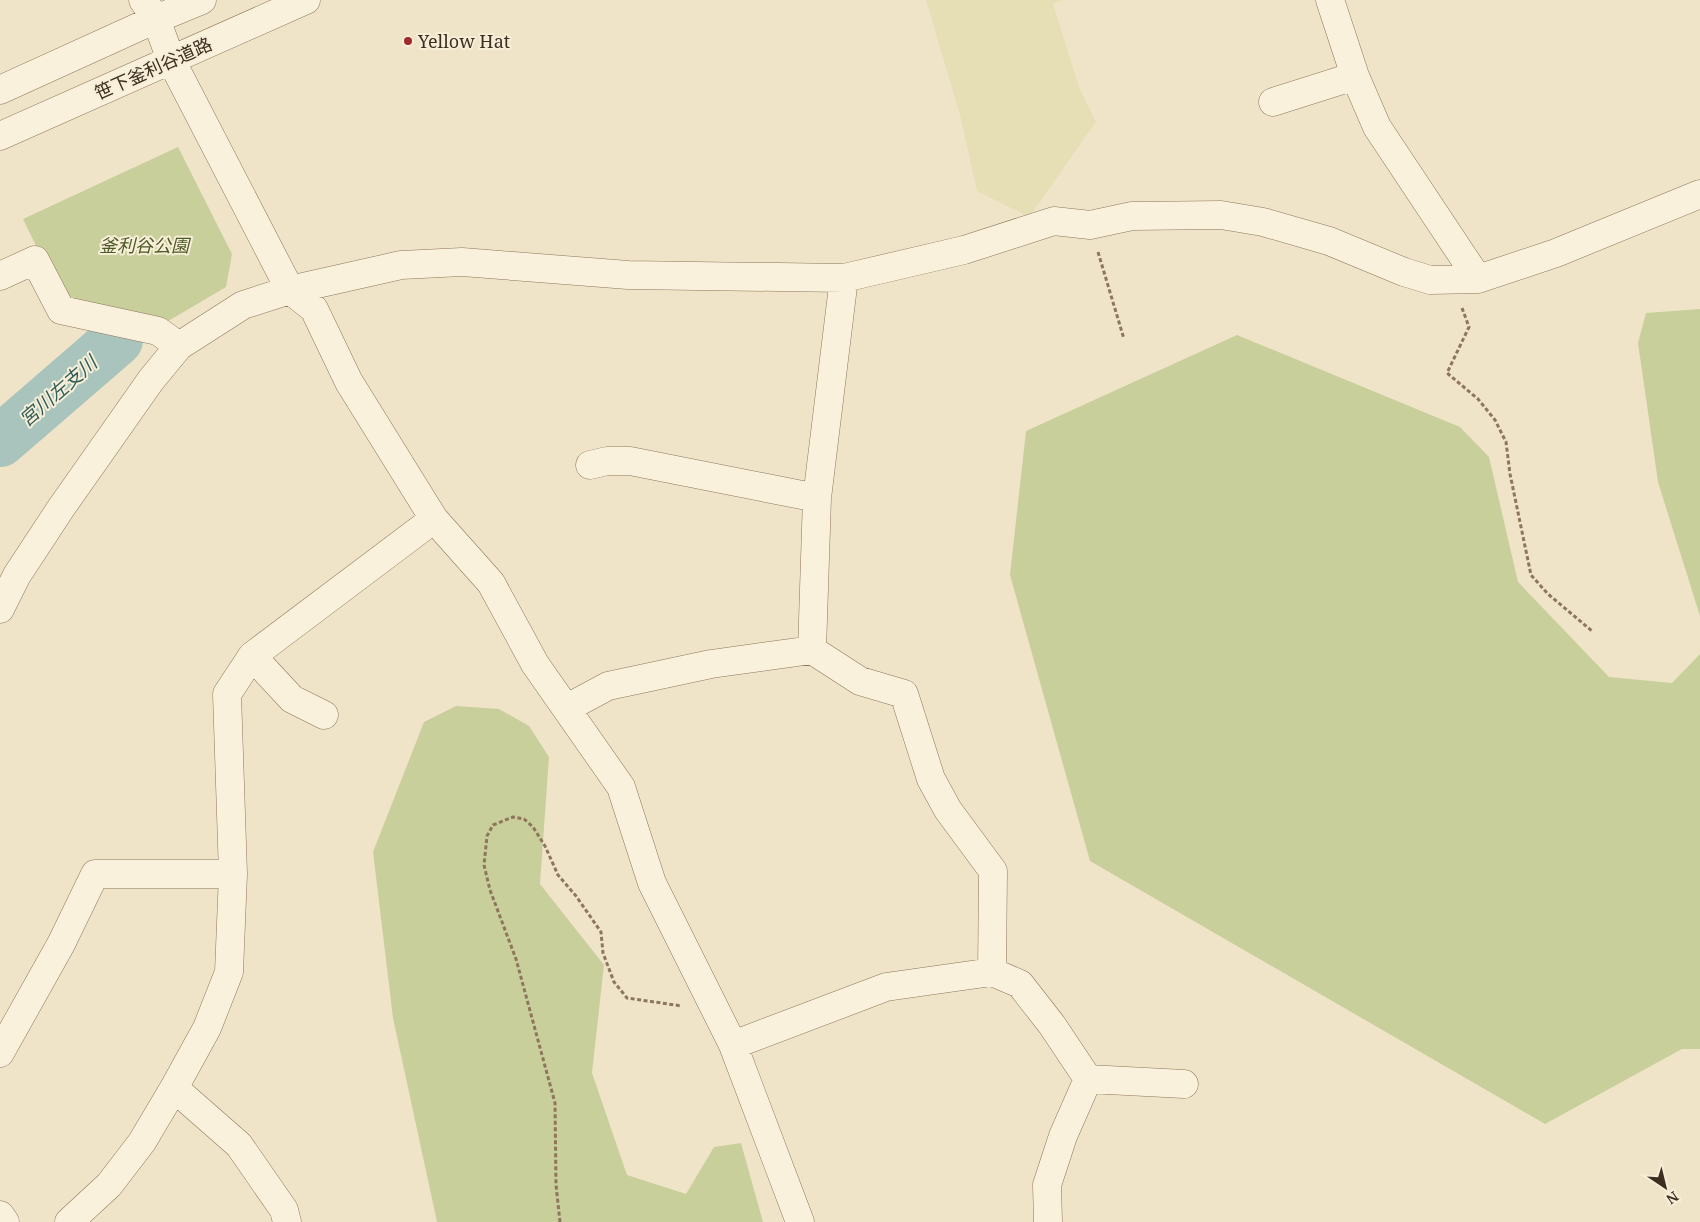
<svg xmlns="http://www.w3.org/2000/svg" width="1700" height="1222" font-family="'Noto Serif','Noto Sans JP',serif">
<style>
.farmland{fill:#e6deb5}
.green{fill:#c9cf9b}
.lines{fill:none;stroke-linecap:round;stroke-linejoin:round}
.river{stroke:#a9c4bc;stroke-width:52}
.minor-casing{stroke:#8d765c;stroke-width:29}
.path{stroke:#8d765c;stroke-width:3;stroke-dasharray:4 2.5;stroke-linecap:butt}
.minor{stroke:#faf1dc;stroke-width:28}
.poi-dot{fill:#9e2a2b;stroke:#f7eed8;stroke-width:2}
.labels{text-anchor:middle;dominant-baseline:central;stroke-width:4;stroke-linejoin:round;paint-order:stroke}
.poi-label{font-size:18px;fill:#3d2e20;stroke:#f7eed8;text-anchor:start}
.street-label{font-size:18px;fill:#3d2e20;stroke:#f7eed8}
.park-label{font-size:18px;font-style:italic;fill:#4d5a26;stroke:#f7eed8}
.water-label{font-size:19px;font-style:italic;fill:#2f5d5a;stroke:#f7eed8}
</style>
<rect width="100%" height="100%" fill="#f0e4c8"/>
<path class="farmland" d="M 926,0 L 1064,0 L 1053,4 L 1079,87 L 1096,122 L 1029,217 L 977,191 L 960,115 Z"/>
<path class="green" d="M 178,147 L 232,254 L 226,287 L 165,323 L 61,297 L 23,219 Z
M 1700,309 L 1700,616 L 1658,482 L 1638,343 L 1646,313 Z
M 1237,335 L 1460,427 L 1489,457 L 1518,582 L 1609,677 L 1672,683 L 1700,654 L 1700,1049 L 1682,1049 L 1545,1124 L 1090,861 L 1010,575 L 1026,431 Z
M 456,706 L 499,709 L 529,726 L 549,757 L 540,884 L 604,965 L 592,1073 L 627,1175 L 686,1194 L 714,1147 L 741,1143 L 763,1222 L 437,1222 L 393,1018 L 373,852 L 424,722 Z"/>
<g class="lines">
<path class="river" d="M 0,441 L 117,340"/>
<defs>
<path id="minor" d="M 143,0 L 156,19 L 171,60 L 290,290 L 314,309 L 349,382 L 434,519 L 491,583 L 535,664 L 621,787 L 652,883 L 733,1045 L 800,1222
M 1330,0 L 1355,76 L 1377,127 L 1478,279
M 0,90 L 156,19 L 202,0
M 1273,102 L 1355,76
M 0,136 L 306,0
M 0,276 L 35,260 L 61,310 L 158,331 L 179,346
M 844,278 L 817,498 L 812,650 L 860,681 L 904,694 L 931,779 L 948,810 L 993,871 L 992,972
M 590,465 L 607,461 L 630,461 L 817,498
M 0,609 L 17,575 L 61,508 L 151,380 L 179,346 L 243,305 L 290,290 L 401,265 L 462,262 L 628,275 L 844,278 L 964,250 L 1054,221 L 1090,225 L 1132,216 L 1221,215 L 1263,222 L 1329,241 L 1404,272 L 1430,280 L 1478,279 L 1556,253 L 1700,194
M 252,656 L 292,699 L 324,715
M 567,708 L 608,686 L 711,664 L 812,650
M 733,1045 L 886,987 L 992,972 L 1020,984 L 1052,1025 L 1088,1079 L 1184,1084
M 0,1053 L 61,944 L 95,874 L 233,874
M 174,1088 L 239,1145 L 284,1210 L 287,1222
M 0,1215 L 5,1222
M 69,1222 L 109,1185 L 142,1142 L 174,1088 L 207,1028 L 229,972 L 233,874 L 227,694 L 252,656 L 434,519
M 1048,1222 L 1047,1185 L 1063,1136 L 1088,1079"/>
</defs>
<use href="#minor" class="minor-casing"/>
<path class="path" d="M 1098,252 L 1124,339
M 1462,308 L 1469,327 L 1447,373 L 1478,399 L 1495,420 L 1506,442 L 1510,474 L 1531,575 L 1548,594 L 1592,631
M 560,1222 L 556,1185 L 555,1103 L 516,959 L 490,890 L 484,865 L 487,836 L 493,825 L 513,817 L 524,819 L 533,827 L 545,846 L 558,875 L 576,896 L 601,932 L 603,953 L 614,982 L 627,998 L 682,1006"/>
<use href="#minor" class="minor"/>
</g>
<circle class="poi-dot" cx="408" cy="41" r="5"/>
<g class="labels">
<g class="poi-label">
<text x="418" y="41">Yellow Hat</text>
</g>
<g class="street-label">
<text transform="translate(153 68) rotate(-24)">笹下釜利谷道路</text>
</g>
<g class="park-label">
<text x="144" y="245">釜利谷公園</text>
</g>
<g class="water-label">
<text transform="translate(58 391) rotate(-41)">宮川左支川</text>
</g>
</g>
<g transform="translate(1665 1187) rotate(145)" stroke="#f7eed8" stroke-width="4" paint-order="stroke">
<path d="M0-4L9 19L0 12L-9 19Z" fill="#3d2e20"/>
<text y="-8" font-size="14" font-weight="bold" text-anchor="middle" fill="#3d2e20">N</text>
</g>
</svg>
